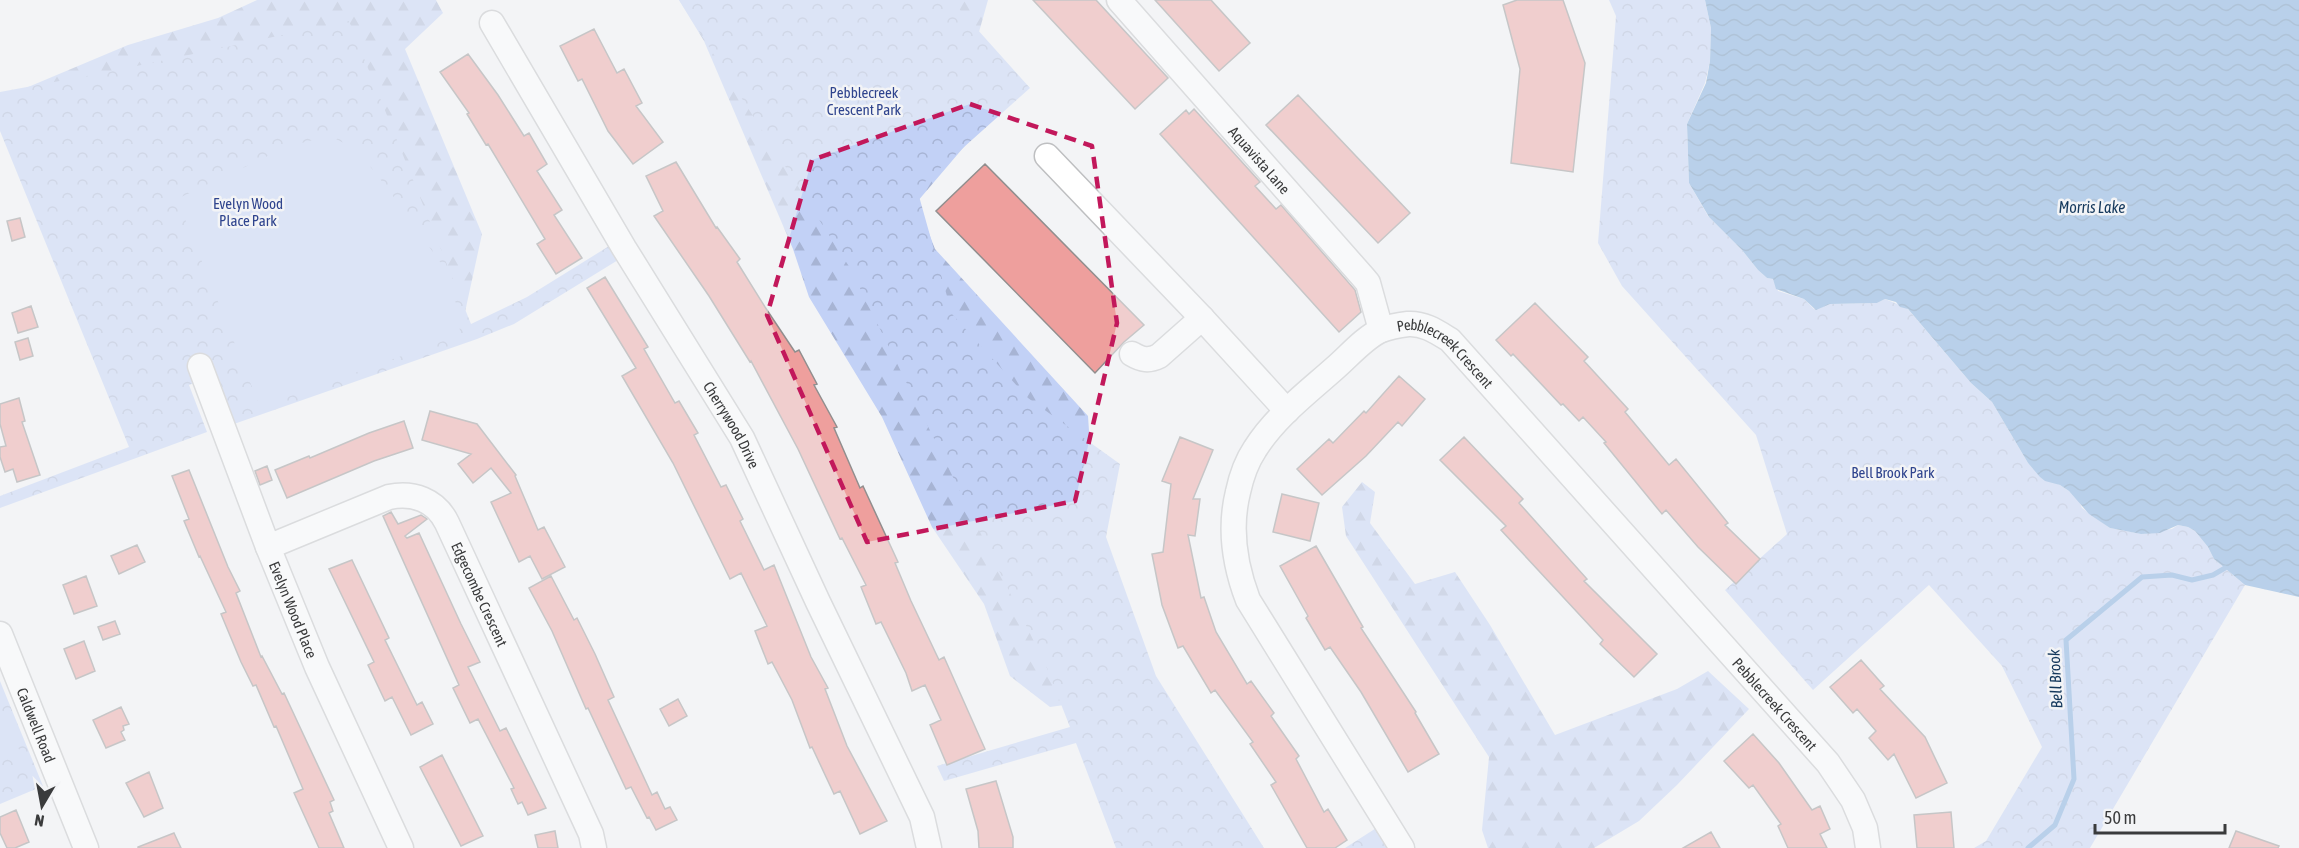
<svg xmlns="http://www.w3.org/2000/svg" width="2299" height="848" font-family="'Asap Condensed',sans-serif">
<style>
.forest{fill:url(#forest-firs)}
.park{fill:url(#park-crowns)}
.pitch{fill:#c2d1f6}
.water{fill:url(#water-waves)}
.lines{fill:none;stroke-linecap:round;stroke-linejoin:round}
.stream{stroke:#73a5db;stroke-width:5}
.building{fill:#ee9f9d;stroke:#918e8e;stroke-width:1.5}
.minor-casing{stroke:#bebfc1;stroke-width:27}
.minor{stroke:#fff;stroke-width:24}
.marked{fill:none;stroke:#c2185b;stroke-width:4.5;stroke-dasharray:12 8;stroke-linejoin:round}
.labels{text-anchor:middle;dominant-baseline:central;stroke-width:5;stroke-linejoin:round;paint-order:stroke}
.park-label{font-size:15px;fill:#2f448e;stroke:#f3f4f6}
.street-label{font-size:15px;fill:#3a3b3c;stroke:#f3f4f6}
.water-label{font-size:16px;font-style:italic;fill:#14385c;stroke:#f3f4f6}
</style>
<defs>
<pattern id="forest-firs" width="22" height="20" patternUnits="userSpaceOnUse" patternTransform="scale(1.5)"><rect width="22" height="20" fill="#c2d1f6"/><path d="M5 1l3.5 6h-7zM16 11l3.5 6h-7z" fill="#a7b4d4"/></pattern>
<pattern id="park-crowns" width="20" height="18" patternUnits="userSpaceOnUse" patternTransform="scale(1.5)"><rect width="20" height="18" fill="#c2d1f6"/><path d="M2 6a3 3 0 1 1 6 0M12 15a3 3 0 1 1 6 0" fill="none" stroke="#a7b4d4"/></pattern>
<pattern id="water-waves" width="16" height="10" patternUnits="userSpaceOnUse" patternTransform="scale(1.5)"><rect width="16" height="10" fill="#73a5db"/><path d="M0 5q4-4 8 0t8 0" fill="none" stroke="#5f88b3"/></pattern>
</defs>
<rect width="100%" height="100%" fill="#f3f4f6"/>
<path class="forest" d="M 257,0 L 436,0 L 443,13 L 405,49 L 482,234 L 460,335 L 2,98 L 128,45 L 218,18 Z
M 679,0 L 988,0 L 979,32 L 1009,94 L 917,202 L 935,249 L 1088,416 L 1107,699 L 1050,707 L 1010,676 L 984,604 L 932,527 L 882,417 L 809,297 L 793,249 L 704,41 Z
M 1362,482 L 1375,492 L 1370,523 L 1415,584 L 1455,572 L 1490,625 L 1555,735 L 1677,689 L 1708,671 L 1749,709 L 1677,785 L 1639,821 L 1594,848 L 1488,848 L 1482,830 L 1489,757 L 1346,536 L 1342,507 Z"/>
<path class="park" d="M 679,0 L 951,0 L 1030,88 L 917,189 L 952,314 L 1028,398 L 1120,464 L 1106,537 L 1156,676 L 1264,848 L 1116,848 L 1076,743 L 944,781 L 937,766 L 1070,727 L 1046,666 L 850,268 Z
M 1609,0 L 1705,0 L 1711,28 L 1710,61 L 1705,83 L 1687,124 L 1689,183 L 1708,216 L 1742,250 L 1758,270 L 1767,278 L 1773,279 L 1778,291 L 1804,299 L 1814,309 L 1830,304 L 1877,303 L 1885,299 L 1907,308 L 1971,383 L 1992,402 L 2028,463 L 2042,478 L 2060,485 L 2069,491 L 2078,499 L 2082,508 L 2110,528 L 2142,534 L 2172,529 L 2178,525 L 2188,527 L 2195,531 L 2208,547 L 2214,559 L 2245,585 L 2090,848 L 1974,848 L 1986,841 L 2042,747 L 2002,666 L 1929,585 L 1813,690 L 1725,590 L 1787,534 L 1756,435 L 1622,286 L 1598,243 L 1616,16 Z
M 349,21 L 471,324 L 527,297 L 614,243 L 623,257 L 514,324 L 477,339 L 234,424 L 216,374 L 189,385 L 207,432 L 0,508 L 0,496 L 129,447 L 0,131 L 0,92 L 108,72 Z
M 0,681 L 43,786 L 0,804 Z
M 1381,825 L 1390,848 L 1345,848 Z"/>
<path class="pitch" d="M 320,138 L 336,139 L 357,150 L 388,189 L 445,269 L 459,313 L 460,335 L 260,407 L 177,199 L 287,147 Z
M 0,705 L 20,752 L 0,757 Z"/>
<path class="water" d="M 1705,0 L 2299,0 L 2299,597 L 2245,585 L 2214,559 L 2208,547 L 2195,531 L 2188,527 L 2178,525 L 2160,533 L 2141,534 L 2110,528 L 2089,514 L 2069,491 L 2060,485 L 2045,481 L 2040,477 L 2028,463 L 1992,402 L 1971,383 L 1908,309 L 1900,307 L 1896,302 L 1885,299 L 1877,303 L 1830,304 L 1816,310 L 1804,299 L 1776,289 L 1773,279 L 1767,278 L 1758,270 L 1742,250 L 1709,217 L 1689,183 L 1687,124 L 1706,83 L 1710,61 L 1711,28 Z"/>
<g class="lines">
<path class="stream" d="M 2028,848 L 2055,825 L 2074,779 L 2066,640 L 2142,577 L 2172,575 L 2192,580 L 2213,575 L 2225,568"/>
</g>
<path class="building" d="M 1033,0 L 1096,0 L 1168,78 L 1135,109 Z
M 1155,0 L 1211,0 L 1250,43 L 1219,71 Z
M 1517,0 L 1563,0 L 1585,63 L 1573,172 L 1511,163 L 1520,69 L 1503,5 Z
M 594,29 L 617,73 L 624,69 L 642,103 L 636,106 L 663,142 L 633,164 L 608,131 L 582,79 L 578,81 L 560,46 Z
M 468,54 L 498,95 L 524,136 L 529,133 L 547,164 L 537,171 L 562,210 L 554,215 L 582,258 L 556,274 L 537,244 L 545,239 L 488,144 L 486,145 L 467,114 L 469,113 L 440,72 Z
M 1298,95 L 1410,213 L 1378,243 L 1266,125 Z
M 1194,109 L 1260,182 L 1255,186 L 1276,209 L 1281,205 L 1355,290 L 1361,312 L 1339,332 L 1160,134 L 1186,110 L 1189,114 Z
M 676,162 L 716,228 L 717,227 L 740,259 L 737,262 L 765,307 L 795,352 L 799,350 L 817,384 L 814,385 L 837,427 L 834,428 L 860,488 L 863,486 L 898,562 L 895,563 L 911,601 L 939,660 L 944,657 L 985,749 L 947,765 L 930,725 L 941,720 L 925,685 L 912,691 L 906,673 L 881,622 L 876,624 L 861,587 L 866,585 L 842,538 L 840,539 L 798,449 L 751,361 L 750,362 L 709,296 L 654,216 L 663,211 L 646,176 Z
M 985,164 L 1144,325 L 1124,342 L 1095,373 L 936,211 Z
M 20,218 L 25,237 L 12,241 L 7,221 Z
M 605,277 L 648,347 L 644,349 L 675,403 L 679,401 L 698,433 L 694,435 L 721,487 L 726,485 L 743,519 L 740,521 L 764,570 L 774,565 L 811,657 L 828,688 L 825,689 L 847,746 L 887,821 L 860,834 L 840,791 L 834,794 L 812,747 L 810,748 L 792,700 L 772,662 L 768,664 L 755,631 L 767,626 L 741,573 L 730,579 L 673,463 L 622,376 L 636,368 L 587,288 Z
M 1535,303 L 1588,357 L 1584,361 L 1628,409 L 1625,412 L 1669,465 L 1676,459 L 1728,523 L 1725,525 L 1760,559 L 1736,584 L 1698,547 L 1666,510 L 1662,514 L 1604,443 L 1606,442 L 1583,417 L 1579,421 L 1563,404 L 1561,405 L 1513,354 L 1511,356 L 1496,340 Z
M 31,306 L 38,327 L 18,333 L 12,313 Z
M 28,338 L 33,356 L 20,360 L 15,342 Z
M 1399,376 L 1425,399 L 1402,426 L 1398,422 L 1366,456 L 1322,495 L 1297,469 L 1329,439 L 1333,443 L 1364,411 L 1366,413 Z
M 19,398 L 25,421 L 22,422 L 40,475 L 17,482 L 13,469 L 5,472 L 0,457 L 0,447 L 6,446 L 0,424 L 0,404 Z
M 430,411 L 477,424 L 516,475 L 515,476 L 538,530 L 544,527 L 565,567 L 542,579 L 530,556 L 519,562 L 491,502 L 511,493 L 491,468 L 473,483 L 458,464 L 471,454 L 422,440 Z
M 404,421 L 413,448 L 374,461 L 287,498 L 275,470 L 309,456 L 310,458 L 369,433 Z
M 1180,437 L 1213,450 L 1193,499 L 1200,499 L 1195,536 L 1188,535 L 1201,598 L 1204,597 L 1216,632 L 1247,684 L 1251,681 L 1274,713 L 1271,716 L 1299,756 L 1296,759 L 1324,812 L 1328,809 L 1347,840 L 1335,848 L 1307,848 L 1271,785 L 1276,782 L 1250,744 L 1253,742 L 1215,690 L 1211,693 L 1183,646 L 1178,648 L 1162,605 L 1152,554 L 1163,552 L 1171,484 L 1162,481 Z
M 1464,437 L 1523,499 L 1519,503 L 1587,579 L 1584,581 L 1657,654 L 1634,677 L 1600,644 L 1603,640 L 1501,530 L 1506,526 L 1440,460 Z
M 267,466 L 272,480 L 260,485 L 255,471 Z
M 189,470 L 228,567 L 240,591 L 236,593 L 261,657 L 262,656 L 282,694 L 284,693 L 334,800 L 330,802 L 333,811 L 329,813 L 344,848 L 319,848 L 294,793 L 303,789 L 276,726 L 274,727 L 256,685 L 253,686 L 241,662 L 221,614 L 226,612 L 200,556 L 199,557 L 184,521 L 189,519 L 172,476 Z
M 1282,494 L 1319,503 L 1310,541 L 1273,532 Z
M 391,512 L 398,524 L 421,515 L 427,519 L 405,536 L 407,538 L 419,533 L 461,624 L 480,662 L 468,667 L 500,731 L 506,728 L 546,808 L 528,815 L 522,802 L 518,804 L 511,789 L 514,788 L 478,719 L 470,723 L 453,688 L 459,685 L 383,516 Z
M 137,545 L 145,562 L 119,574 L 111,556 Z
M 1316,546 L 1363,627 L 1361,628 L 1416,712 L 1415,713 L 1439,754 L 1408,772 L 1361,692 L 1330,647 L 1325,650 L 1306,618 L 1308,616 L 1280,566 Z
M 352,560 L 389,638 L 385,640 L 417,705 L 422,702 L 433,724 L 411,735 L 392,697 L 385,701 L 368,665 L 374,662 L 329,569 Z
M 86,576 L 97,606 L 74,614 L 63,585 Z
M 551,576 L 574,620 L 577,618 L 595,654 L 614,697 L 608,700 L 652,795 L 657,792 L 665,809 L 670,807 L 677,820 L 656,830 L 649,817 L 647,818 L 631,787 L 626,789 L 588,708 L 586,709 L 552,631 L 529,588 Z
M 115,621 L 120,634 L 103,640 L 98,627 Z
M 84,641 L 95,671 L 76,679 L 64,649 Z
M 1861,660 L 1884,686 L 1880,689 L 1925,737 L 1947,783 L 1916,798 L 1894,754 L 1888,760 L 1869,738 L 1876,731 L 1857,709 L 1853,713 L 1830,687 Z
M 678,699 L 687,716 L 669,726 L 660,709 Z
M 121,707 L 129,724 L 123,726 L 124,730 L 121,732 L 125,740 L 106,748 L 93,720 Z
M 1753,734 L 1779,763 L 1812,810 L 1820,806 L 1830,829 L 1820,834 L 1827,848 L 1788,848 L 1778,826 L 1781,824 L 1753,785 L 1749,788 L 1724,761 Z
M 442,755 L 483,836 L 461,846 L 420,767 Z
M 149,772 L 163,808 L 144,817 L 126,783 Z
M 996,781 L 1013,837 L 1013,848 L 979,848 L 978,831 L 966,789 Z
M 16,810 L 29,842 L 15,848 L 7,848 L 0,833 L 0,817 Z
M 1951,812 L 1954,848 L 1917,848 L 1914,815 Z
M 555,831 L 558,848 L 538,848 L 535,835 Z
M 2236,831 L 2279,846 L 2278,848 L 2229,848 Z
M 1711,832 L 1720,848 L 1683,848 Z
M 174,833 L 181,848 L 138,848 L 138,847 Z"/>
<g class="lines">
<defs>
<g id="minor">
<path id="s1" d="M 1119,0 L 1363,277 L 1368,283 L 1381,330"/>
<path id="s2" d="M 492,23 L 624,248 L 742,438 L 818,602 L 922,817 L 929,848"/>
<path d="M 1047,156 L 1202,318 L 1287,411"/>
<path d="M 1132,354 C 1142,360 1149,361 1159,356 L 1202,318"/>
<path id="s3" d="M 200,366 L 268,547 L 317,667 L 401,848"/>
<path id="s4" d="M 268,547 L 389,497 C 413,492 436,500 447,523 L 591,834 L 594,848"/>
<path id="s5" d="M 0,634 L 86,848"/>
<path id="s6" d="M 1402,848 L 1248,600 C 1235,566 1229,528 1238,492 C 1241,478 1247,461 1255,449 C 1275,417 1307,393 1335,368 C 1349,356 1364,338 1381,330 C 1389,327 1400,325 1408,324 C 1424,323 1437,332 1450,340 L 1828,763 L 1853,800 L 1865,828 L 1868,848"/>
</g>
</defs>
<use href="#minor" class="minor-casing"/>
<use href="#minor" class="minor"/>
</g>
<path d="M0 0H2299V848H0ZM 970,104 L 1092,146 L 1117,323 L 1075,501 L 867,542 L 767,315 L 812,160 Z" fill="#f3f4f6" fill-opacity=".55" fill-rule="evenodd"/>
<path class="marked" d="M 970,104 L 1092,146 L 1117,323 L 1075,501 L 867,542 L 767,315 L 812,160 Z"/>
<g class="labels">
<g class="park-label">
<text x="864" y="92">Pebblecreek<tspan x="864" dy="17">Crescent Park</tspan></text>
<text x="248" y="203">Evelyn Wood<tspan x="248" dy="17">Place Park</tspan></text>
<text x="1893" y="472">Bell Brook Park</text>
</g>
<g class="street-label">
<text stroke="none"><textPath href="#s1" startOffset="213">Aquavista Lane</textPath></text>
<text stroke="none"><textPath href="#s6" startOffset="698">Pebblecreek Crescent</textPath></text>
<text stroke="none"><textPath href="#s2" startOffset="468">Cherrywood Drive</textPath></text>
<text stroke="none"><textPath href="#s4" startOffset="278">Edgecombe Crescent</textPath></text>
<text stroke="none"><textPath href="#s3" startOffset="261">Evelyn Wood Place</textPath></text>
<text stroke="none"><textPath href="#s6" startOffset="1184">Pebblecreek Crescent</textPath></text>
<text stroke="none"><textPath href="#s5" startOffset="98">Caldwell Road</textPath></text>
</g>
<g class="water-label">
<text x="2092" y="207">Morris Lake</text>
<text transform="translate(2055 679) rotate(-93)">Bell Brook</text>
</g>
</g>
<g transform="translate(42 806) rotate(190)" stroke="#f3f4f6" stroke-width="4.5" paint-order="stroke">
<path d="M0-4.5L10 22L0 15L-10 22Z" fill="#3a3b3c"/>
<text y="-9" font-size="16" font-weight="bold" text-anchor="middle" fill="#3a3b3c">N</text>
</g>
<path d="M2095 824v9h130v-9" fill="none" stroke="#3a3b3c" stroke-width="3"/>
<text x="2104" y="824" font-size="18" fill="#3a3b3c" stroke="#f3f4f6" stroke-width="4.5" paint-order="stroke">50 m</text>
</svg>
